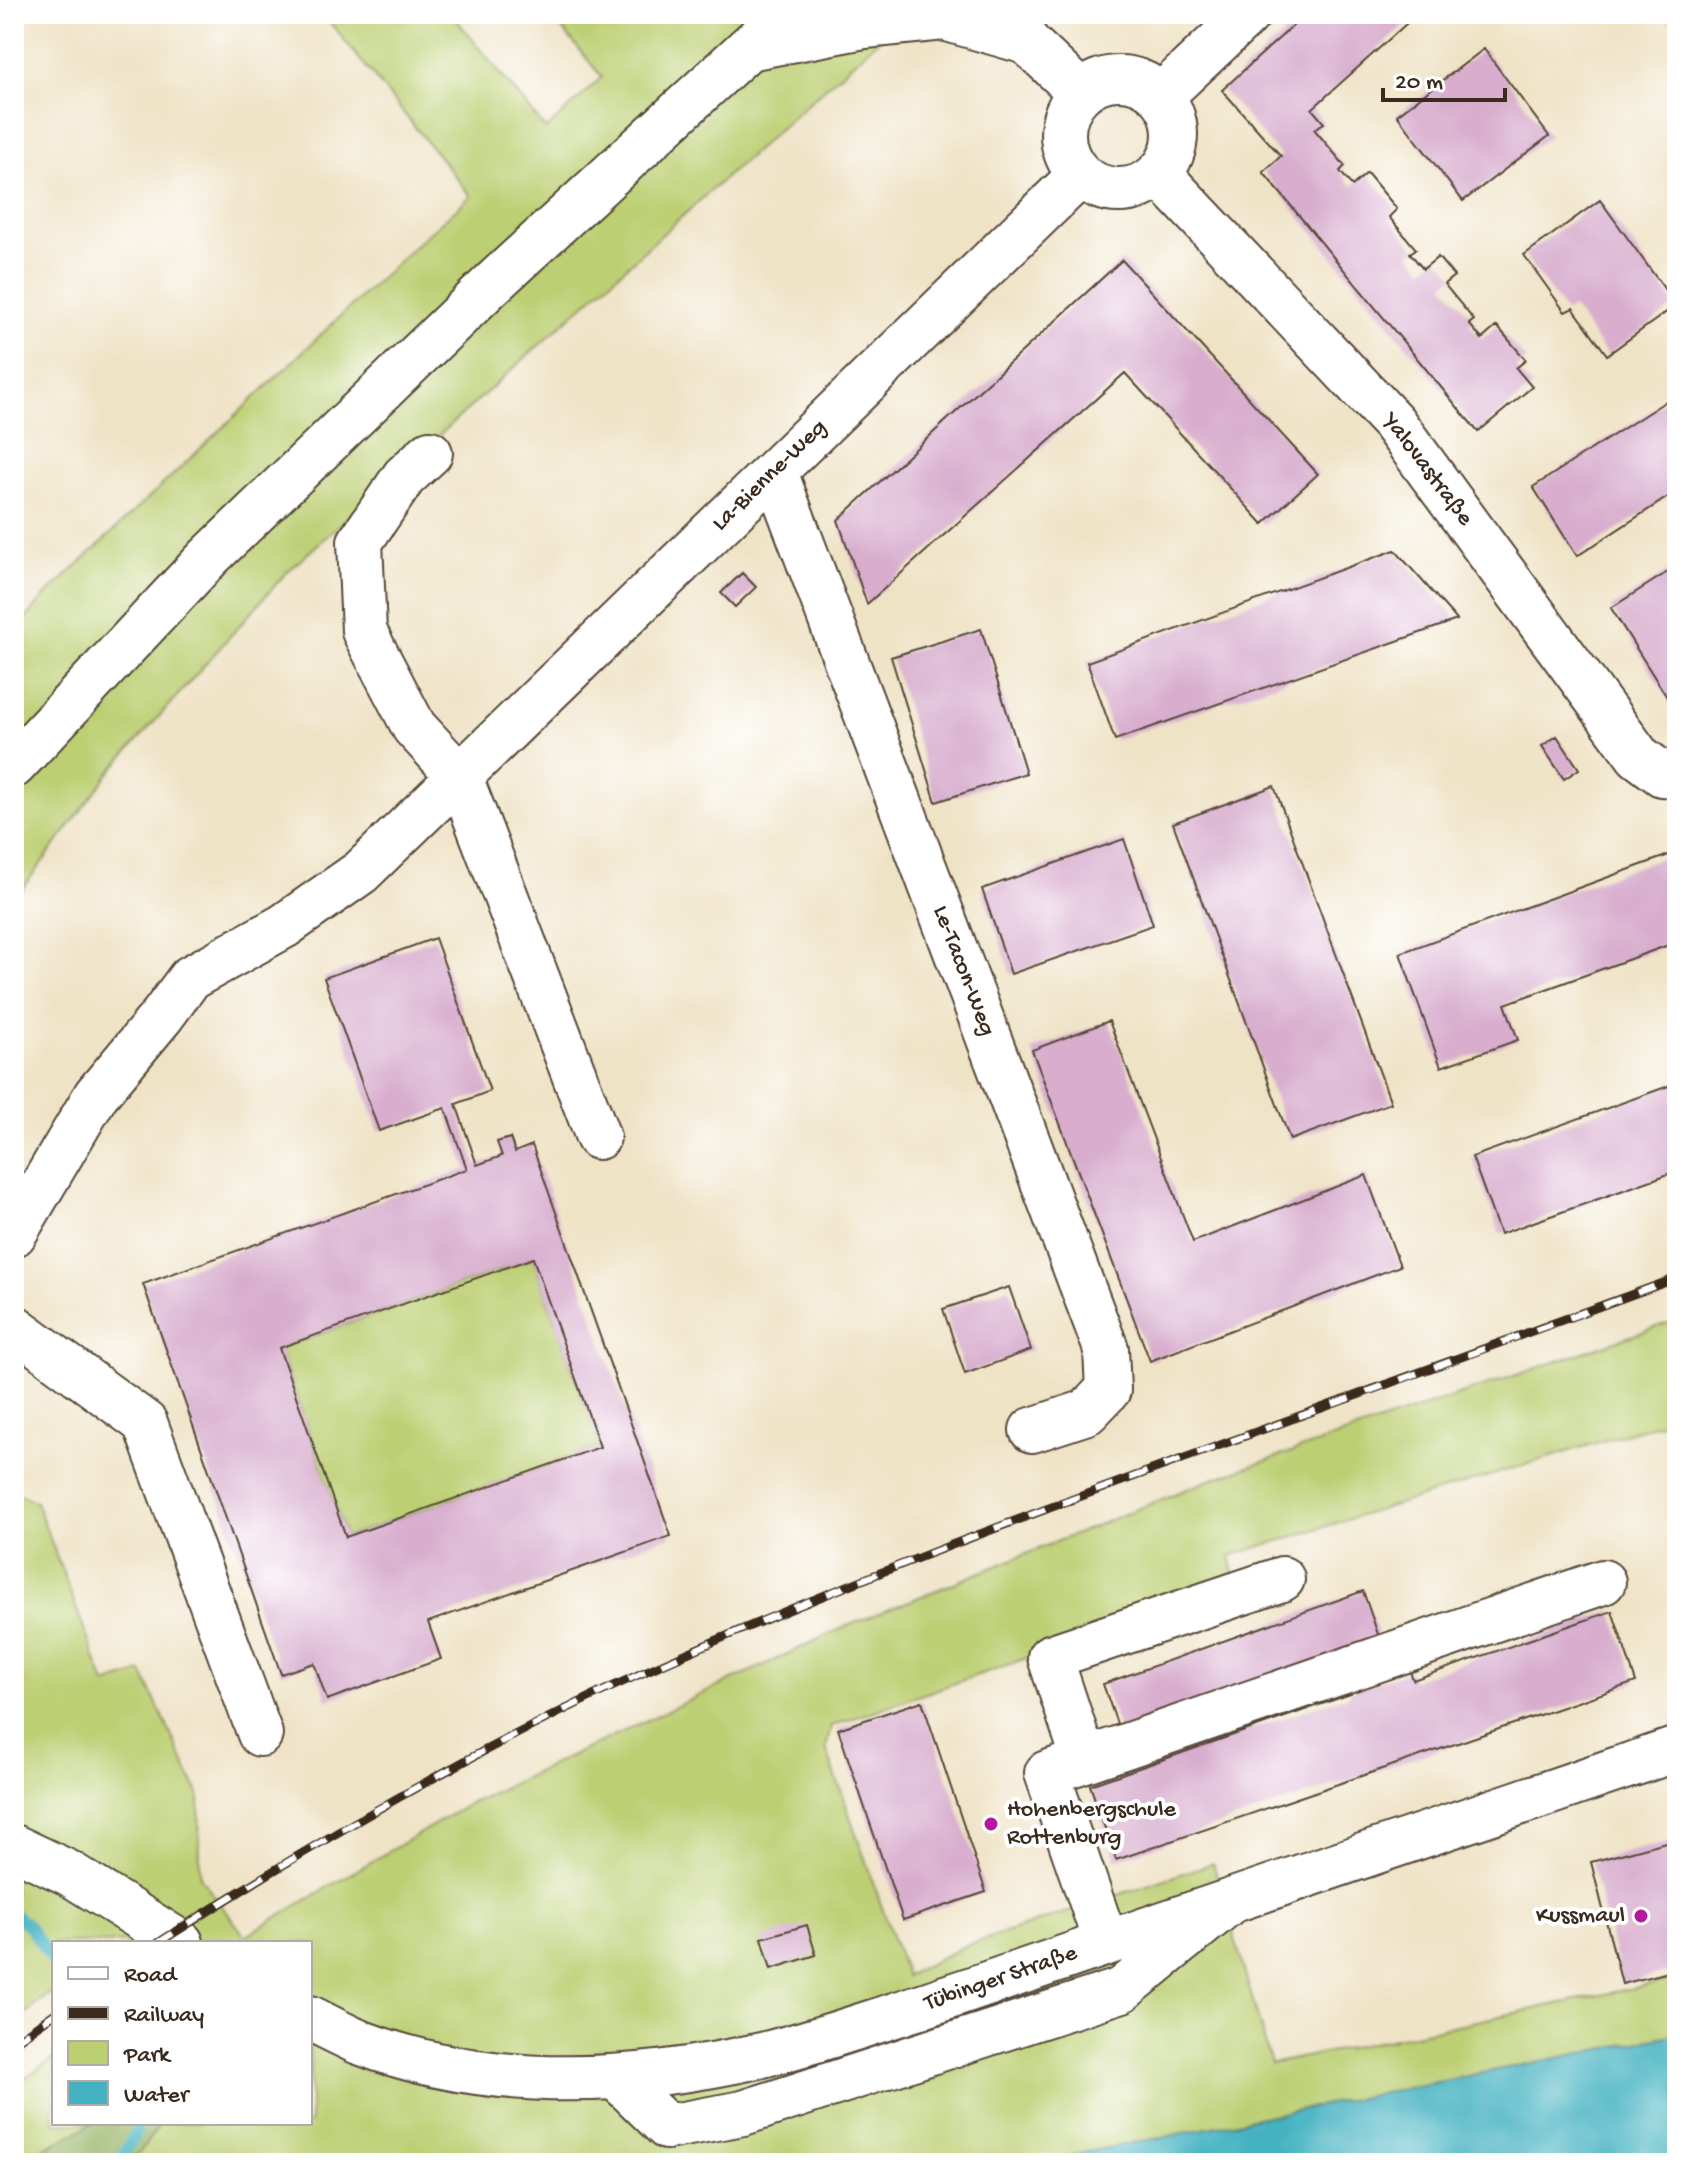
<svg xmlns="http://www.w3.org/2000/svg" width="1691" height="2177" font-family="'Gochi Hand',sans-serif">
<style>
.green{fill:#bccf72;stroke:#7c7c48;stroke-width:2}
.forest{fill:#95b264;stroke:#686e41;stroke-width:2}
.water{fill:#45b2c1;stroke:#406e70;stroke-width:2}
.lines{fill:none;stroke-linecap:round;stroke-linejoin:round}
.stream{stroke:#45b2c1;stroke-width:12}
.building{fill:#d8adce;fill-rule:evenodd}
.minor-casing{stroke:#564637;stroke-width:48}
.major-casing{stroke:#564637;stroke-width:48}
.minor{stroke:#fff;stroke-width:44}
.major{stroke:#fff;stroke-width:44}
.rail-casing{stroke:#3b2a1e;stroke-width:9}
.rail{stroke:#fff;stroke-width:6;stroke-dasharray:18;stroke-linecap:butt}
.poi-dot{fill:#b5179e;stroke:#fff;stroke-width:3}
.labels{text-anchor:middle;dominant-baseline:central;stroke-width:8;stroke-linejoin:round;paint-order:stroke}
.street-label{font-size:24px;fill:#3b2a1e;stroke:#fff}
.poi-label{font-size:24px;fill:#3b2a1e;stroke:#fff;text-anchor:start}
</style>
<rect width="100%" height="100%" fill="#fff"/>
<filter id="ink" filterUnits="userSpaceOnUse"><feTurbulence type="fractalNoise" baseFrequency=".0125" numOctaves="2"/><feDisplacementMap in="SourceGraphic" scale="16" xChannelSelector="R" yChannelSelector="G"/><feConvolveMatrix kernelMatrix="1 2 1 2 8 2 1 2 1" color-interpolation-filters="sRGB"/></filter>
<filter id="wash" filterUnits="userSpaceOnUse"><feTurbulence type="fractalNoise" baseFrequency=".006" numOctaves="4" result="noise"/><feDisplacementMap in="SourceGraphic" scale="32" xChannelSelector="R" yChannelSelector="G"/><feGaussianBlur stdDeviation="1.8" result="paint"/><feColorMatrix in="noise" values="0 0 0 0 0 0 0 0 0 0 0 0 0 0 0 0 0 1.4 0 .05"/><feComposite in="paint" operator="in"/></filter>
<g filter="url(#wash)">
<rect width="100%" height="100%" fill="#efe3c6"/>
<path class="green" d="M 323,14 L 452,14 L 546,130 L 602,77 L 550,14 L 907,14 L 286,573 L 110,772 L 14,900 L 14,632 L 45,596 L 424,237 L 471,196 Z
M 533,1258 L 600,1447 L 346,1537 L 279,1348 Z
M 1677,1320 L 1677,1418 L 1230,1556 L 1237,1585 L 831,1726 L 826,1748 L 906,1976 L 960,1948 L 1213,1863 L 1271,2064 L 1677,1979 L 1677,2034 L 1033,2163 L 131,2163 L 161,2123 L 310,2123 L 310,1943 L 54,1943 L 54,1990 L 14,2023 L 14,1491 L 36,1502 L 105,1684 L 142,1672 L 199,1795 L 200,1877 L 245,1936 L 471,1803 L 845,1627 L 1207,1481 Z
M 54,2058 L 54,2123 L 94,2123 L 14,2163 L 14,2085 Z"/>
<path class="forest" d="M 94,2123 L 161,2123 L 131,2163 L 17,2163 Z"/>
<path class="water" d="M 1677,2034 L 1677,2163 L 1033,2163 Z"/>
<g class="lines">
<path class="stream" d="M 14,1914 L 27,1924 L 54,1962
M 118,2163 L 137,2131 L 136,2123"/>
</g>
<g id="blocks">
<path class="building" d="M 1306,14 L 1417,14 L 1312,109 L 1324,123 L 1314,129 L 1345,166 L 1340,171 L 1352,186 L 1367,173 L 1397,209 L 1389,217 L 1416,249 L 1410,253 L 1423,269 L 1438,257 L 1454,276 L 1444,284 L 1474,320 L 1469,324 L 1482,339 L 1497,326 L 1526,360 L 1516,368 L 1532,387 L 1478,432 L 1263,172 L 1281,156 L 1222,90 Z
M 1658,14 L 1677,14 L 1677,28 Z
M 1484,49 L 1549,136 L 1463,201 L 1397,115 Z
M 1600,200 L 1676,305 L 1607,355 L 1573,308 L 1565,312 L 1524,255 Z
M 1122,260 L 1318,474 L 1263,524 L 1125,373 L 867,604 L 838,520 Z
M 1677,394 L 1677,491 L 1577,556 L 1533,487 Z
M 1395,550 L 1457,620 L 1115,740 L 1087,662 Z
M 1677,566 L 1677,713 L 1611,608 Z
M 742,573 L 756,587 L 735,607 L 721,593 Z
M 981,629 L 1026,773 L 936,802 L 891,657 Z
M 1557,736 L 1579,769 L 1564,779 L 1542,746 Z
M 1274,786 L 1391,1103 L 1290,1140 L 1173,823 Z
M 1124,839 L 1153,925 L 1011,974 L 982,889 Z
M 1677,852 L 1677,942 L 1505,1004 L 1518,1040 L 1441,1067 L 1400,953 Z
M 435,938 L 490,1091 L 456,1104 L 477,1165 L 502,1156 L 497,1142 L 510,1138 L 515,1152 L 532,1145 L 671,1536 L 428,1622 L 441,1659 L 327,1700 L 314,1663 L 281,1674 L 143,1284 L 467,1169 L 445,1108 L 379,1131 L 324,978 ZM 533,1258 L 600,1447 L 346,1537 L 279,1348 Z
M 1109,1021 L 1193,1242 L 1366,1175 L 1400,1266 L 1150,1361 L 1032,1050 Z
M 1677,1083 L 1677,1171 L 1500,1234 L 1472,1157 Z
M 1009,1287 L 1031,1350 L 965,1374 L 943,1309 Z
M 1363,1591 L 1381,1643 L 1121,1735 L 1103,1684 Z
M 1612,1611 L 1636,1682 L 1116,1860 L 1090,1785 L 1351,1694 L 1350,1691 L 1410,1671 L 1413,1680 Z
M 922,1701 L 986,1892 L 903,1920 L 838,1729 Z
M 1677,1839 L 1677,1970 L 1622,1984 L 1591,1862 Z
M 807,1925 L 816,1955 L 771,1969 L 762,1938 Z"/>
</g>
</g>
<g filter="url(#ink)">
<use href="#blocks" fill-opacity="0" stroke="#564637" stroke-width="2"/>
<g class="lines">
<defs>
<path id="minor" d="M 1014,16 L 1027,42 L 1081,93
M 748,48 L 865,26 L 944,18 L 1027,42
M1063 134a56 56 0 1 1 112 0a56 56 0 1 1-112 0Z
M 1161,96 L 1248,14
M 1159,174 L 1393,422 L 1638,756 L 1662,774 L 1677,775
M 430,453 L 404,477 L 360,542 L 364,631 L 414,727 L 460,777 L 598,1137
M 775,472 L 1106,1349 L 1108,1390 L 1087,1412 L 1032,1430
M 14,1234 L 96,1095 L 162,1016 L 190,978 L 284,926 L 361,872 L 1080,175
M 14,1327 L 145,1423 L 260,1734
M 1084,1760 L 1050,1657 L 1282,1579
M 1106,1943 L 1047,1773 L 1603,1582
M 617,2078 L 667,2127 L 743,2113 L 1122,1990 L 1227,1904"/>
<path id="major" d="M 14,765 L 209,557 L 492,284 L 785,14
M 14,1847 L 69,1873 L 181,1943
M 310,2018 C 326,2026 343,2035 359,2042 C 488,2091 630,2085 762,2055 C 815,2042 867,2024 919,2007 L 1677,1749"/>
</defs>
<use href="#minor" class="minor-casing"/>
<use href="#major" class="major-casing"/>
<use href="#minor" class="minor"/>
<use href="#major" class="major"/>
<defs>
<path id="rail" d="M 158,1943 C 304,1849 458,1759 616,1685 C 821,1591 1033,1513 1245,1436 C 1389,1384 1533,1331 1677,1278
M 14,2042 L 54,2014"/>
</defs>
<use href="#rail" class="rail-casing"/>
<use href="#rail" class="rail"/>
</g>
</g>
<g class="poi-dot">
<circle cx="991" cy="1824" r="8"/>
<circle cx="1641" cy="1916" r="8"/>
</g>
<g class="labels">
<g class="street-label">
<text transform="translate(1427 470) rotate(53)">Yalovastraße</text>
<text transform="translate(770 476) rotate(-44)">La-Bienne-Weg</text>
<text transform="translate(963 971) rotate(69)">Le-Tacon-Weg</text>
<text transform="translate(1001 1979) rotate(-19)">Tübinger Straße</text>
</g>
<g class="poi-label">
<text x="1007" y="1810">Hohenbergschule<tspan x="1007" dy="28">Rottenburg</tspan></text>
<text x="1625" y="1916" text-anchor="end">Kussmaul</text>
</g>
</g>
<rect width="1691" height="2177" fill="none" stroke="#fff" stroke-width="48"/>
<rect x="52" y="1941" width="260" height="184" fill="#ffffff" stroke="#b1aaa5" stroke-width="2"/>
<rect x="68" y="1967" width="40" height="12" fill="#ffffff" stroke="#b1aaa5" stroke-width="2"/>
<text x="124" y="1981" font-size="24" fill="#3b2a1e">Road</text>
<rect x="68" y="2007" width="40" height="12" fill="#3b2a1e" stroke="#b1aaa5" stroke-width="2"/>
<text x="124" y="2021" font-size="24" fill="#3b2a1e">Railway</text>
<rect x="68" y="2041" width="40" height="24" fill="#bccf72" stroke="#b1aaa5" stroke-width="2"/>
<text x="124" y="2061" font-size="24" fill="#3b2a1e">Park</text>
<rect x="68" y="2081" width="40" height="24" fill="#45b2c1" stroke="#b1aaa5" stroke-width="2"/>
<text x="124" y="2101" font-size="24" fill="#3b2a1e">Water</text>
<path d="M1383 88v12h122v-12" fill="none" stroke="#3b2a1e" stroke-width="4"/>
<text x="1395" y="88" font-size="24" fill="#3b2a1e" stroke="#ffffff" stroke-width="6" paint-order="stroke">20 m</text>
</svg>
